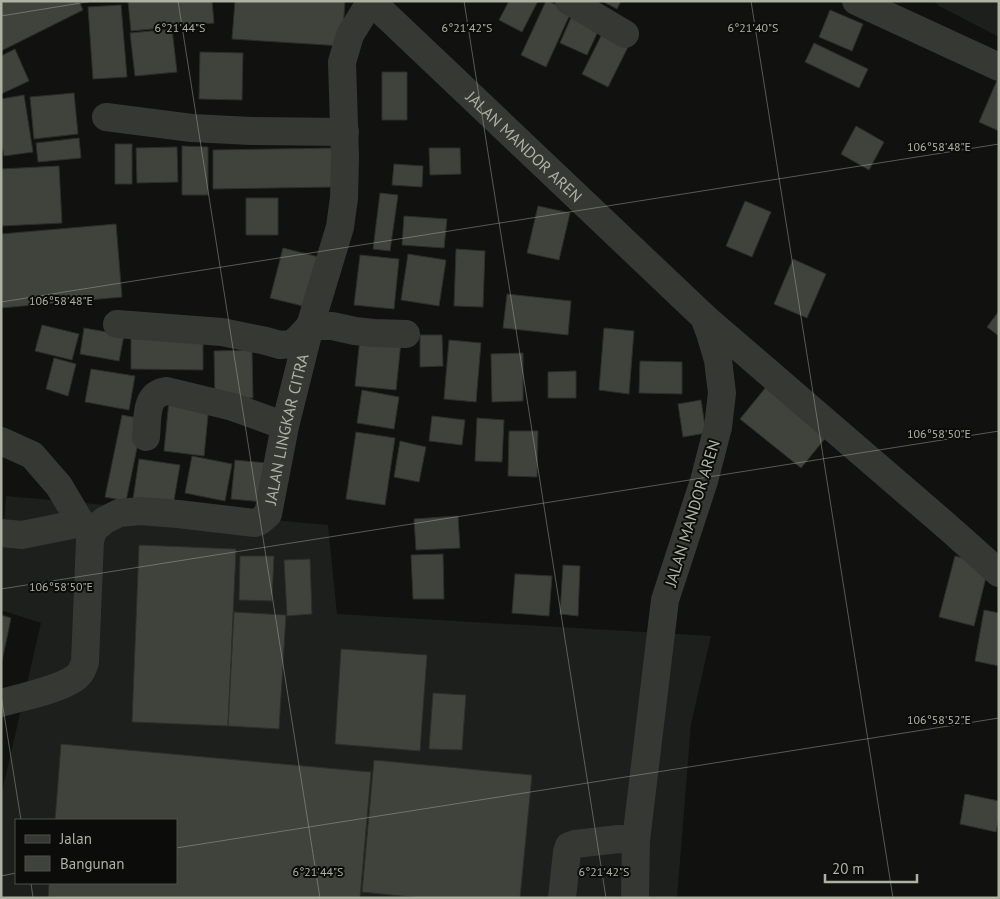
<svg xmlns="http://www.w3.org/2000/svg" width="1000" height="899" font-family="'PT Sans',sans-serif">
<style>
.built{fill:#1d1f1c;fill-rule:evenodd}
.building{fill:#40423c;stroke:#2c2e2a}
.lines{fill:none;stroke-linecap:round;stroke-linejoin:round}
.minor{stroke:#363834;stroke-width:28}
.ticks{fill:none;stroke:#aeb2a2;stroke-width:1;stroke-opacity:0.45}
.labels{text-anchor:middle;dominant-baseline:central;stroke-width:4;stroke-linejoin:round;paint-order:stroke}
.street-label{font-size:16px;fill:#aeb2a2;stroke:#0c0d0b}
.ticks-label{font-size:12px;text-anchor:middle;fill:#aeb2a2;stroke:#0c0d0b;stroke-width:4;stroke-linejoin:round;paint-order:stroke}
</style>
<rect width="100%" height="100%" fill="#111210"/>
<path class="built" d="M 934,1 L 999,1 L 999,37 L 939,6 Z
M 6,496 L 328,525 L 337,614 L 711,636 L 691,724 L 677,898 L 1,898 L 1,796 L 41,623 L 1,610 L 1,563 ZM 16,820 L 176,820 L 176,883 L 16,883 Z"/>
<path class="building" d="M 1,1 L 79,1 L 83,10 L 1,51 Z
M 128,1 L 212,1 L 214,23 L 131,31 Z
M 235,1 L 345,1 L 342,46 L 232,39 Z
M 509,1 L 538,1 L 522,32 L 499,20 Z
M 546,1 L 548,1 L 571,12 L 546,67 L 521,55 Z
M 602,1 L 621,1 L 617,9 Z
M 121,5 L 127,77 L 93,79 L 88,7 Z
M 830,10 L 863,24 L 852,51 L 819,37 Z
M 573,13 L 601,25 L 587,55 L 560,43 Z
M 172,29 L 177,72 L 135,76 L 130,33 Z
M 603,32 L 629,45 L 608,87 L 582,74 Z
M 814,43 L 868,69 L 859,88 L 805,62 Z
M 15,49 L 29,81 L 1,94 L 1,56 Z
M 200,52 L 243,53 L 242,100 L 199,99 Z
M 382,72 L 407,72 L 407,120 L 382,120 Z
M 998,78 L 999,79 L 999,131 L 979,122 Z
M 74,93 L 78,134 L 34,139 L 30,97 Z
M 24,95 L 33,152 L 4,156 L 1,142 L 1,99 Z
M 856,126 L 884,142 L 869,170 L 841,154 Z
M 79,138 L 81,158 L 38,162 L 36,143 Z
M 115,144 L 132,144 L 132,184 L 115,184 Z
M 182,146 L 208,147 L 208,195 L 182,195 Z
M 177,147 L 178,182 L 137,183 L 136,148 Z
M 335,148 L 336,187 L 213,189 L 213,150 Z
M 429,148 L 460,148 L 461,174 L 430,175 Z
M 394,164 L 423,166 L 422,187 L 392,185 Z
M 59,166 L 62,223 L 1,226 L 1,169 Z
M 380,193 L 398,195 L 390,251 L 373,249 Z
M 246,198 L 278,198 L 278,235 L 246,235 Z
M 745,201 L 771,212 L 752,257 L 726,246 Z
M 538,206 L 570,213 L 559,260 L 527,253 Z
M 404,216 L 447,219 L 444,248 L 402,245 Z
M 116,224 L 122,297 L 1,308 L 1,234 Z
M 283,248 L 319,257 L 307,307 L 270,298 Z
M 456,249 L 485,251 L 483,307 L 454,306 Z
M 408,254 L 446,260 L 439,306 L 401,300 Z
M 360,255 L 399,259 L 394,309 L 354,305 Z
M 793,259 L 826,274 L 807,318 L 774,304 Z
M 507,294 L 571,301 L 568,335 L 503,328 Z
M 999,311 L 999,336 L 987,327 Z
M 42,325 L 79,334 L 72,360 L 35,351 Z
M 84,328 L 124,335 L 119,361 L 80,354 Z
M 604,328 L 634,331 L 629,394 L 599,390 Z
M 420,335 L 442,335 L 443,366 L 420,367 Z
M 131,337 L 203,337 L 203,370 L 131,369 Z
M 360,338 L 401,342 L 396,390 L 355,386 Z
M 449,340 L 481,343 L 476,402 L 444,399 Z
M 252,350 L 253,398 L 215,398 L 214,351 Z
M 523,353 L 523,401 L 492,402 L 491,354 Z
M 54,358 L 76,364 L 68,396 L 46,389 Z
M 640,361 L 682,362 L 682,394 L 639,393 Z
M 91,369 L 135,376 L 129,410 L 85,402 Z
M 576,371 L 576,398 L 548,398 L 548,372 Z
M 766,387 L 827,436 L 801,468 L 740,419 Z
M 362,390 L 399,397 L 394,429 L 357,423 Z
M 169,400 L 209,405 L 204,456 L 164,451 Z
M 701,400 L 706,433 L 683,437 L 678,404 Z
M 122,415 L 143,419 L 126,501 L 105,497 Z
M 432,416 L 465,420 L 462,445 L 429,441 Z
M 477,418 L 504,420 L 502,462 L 475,461 Z
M 509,431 L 538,431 L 537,477 L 508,476 Z
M 356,432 L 395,438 L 385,505 L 346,499 Z
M 400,441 L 426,447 L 419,482 L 394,477 Z
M 192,456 L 232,464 L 225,501 L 185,493 Z
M 139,459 L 180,465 L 173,506 L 133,499 Z
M 235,460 L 267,463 L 263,502 L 231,499 Z
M 458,516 L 460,548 L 416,550 L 414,519 Z
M 139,545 L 236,549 L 228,726 L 132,722 Z
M 443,554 L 444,599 L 413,599 L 411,555 Z
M 240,556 L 274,556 L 272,601 L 239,600 Z
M 955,556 L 989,565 L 974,626 L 939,617 Z
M 310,559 L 312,614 L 287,616 L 284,560 Z
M 563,565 L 580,566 L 578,616 L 560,614 Z
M 515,574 L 552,576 L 549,616 L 512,613 Z
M 984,610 L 999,613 L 999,666 L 975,661 Z
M 234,612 L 286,615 L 279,729 L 228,726 Z
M 1,615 L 11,618 L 2,661 L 1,661 Z
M 341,649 L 427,655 L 420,751 L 335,744 Z
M 433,693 L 466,695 L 462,750 L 429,749 Z
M 61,744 L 371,772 L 360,898 L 48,898 L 49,883 L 176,883 L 176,820 L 55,820 Z
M 374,760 L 532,775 L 520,898 L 421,898 L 362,892 Z
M 965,794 L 999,801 L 999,817 L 996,832 L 960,824 Z"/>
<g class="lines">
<g class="minor">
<path d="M 569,1 L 625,34"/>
<path d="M 856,1 L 999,67"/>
<path d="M 106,117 L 192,128 L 251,131 L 345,132"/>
<path d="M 704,317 L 950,529 L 999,573"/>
<path d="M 117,324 L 222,332 L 266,341 L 280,345 L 292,344 L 300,337 L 310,326 L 332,326 L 355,331 L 374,333 L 406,334"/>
<path d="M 146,437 C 148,418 144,394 167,391 L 233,407 L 285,426"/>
<path d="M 1,441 L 32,455 L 59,486 L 81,523 L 94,529"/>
<path d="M 1,533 L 22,535 L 81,523"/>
<path id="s1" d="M 1,703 C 22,697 58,690 75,678 C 81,674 83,668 85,662 L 90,540 L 94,529 L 105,520 L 119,513 L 140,511 L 178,514 L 255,523 L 260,521 L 268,514 L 285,426 L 310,326 L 340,227 L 344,198 L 345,157 L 342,62 L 350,35 L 371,1 L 704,317 L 710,333 L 718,360 L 722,393 L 718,427 L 704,481 L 665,600 L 636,840 L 635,898"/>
<path d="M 562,898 L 567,852 L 569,846 L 575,844 L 619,839 L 636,840"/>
</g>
</g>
<path class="ticks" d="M 178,1 L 320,898M 464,1 L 606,898M 751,1 L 893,898M 1,16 L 93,1M 1,302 L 999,144M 1,589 L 999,431M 1,695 L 21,820M 176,848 L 999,718M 1,876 L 16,873M 31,883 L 33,898"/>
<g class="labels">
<g class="street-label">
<text stroke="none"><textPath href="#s1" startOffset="1155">JALAN MANDOR AREN</textPath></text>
<text stroke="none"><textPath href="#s1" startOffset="501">JALAN LINGKAR CITRA</textPath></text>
<text transform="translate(692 513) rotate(-73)">JALAN MANDOR AREN</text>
</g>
</g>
<g class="ticks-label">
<text x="180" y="32">6°21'44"S</text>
<text x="467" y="32">6°21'42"S</text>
<text x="753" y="32">6°21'40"S</text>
<text x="939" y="151">106°58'48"E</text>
<text x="61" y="305">106°58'48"E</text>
<text x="939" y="438">106°58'50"E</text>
<text x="61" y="591">106°58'50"E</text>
<text x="939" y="724">106°58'52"E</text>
<text x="318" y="876">6°21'44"S</text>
<text x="604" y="876">6°21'42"S</text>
</g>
<rect width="1000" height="899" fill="none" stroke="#aeb2a2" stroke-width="5"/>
<rect x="15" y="819" width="162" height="65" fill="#0c0d0b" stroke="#4d4f47"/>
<rect x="25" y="835" width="25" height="8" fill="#363834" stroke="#4d4f47"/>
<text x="60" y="844" font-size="15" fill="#aeb2a2">Jalan</text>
<rect x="25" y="856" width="25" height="15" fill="#40423c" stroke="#4d4f47"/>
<text x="60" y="869" font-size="15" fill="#aeb2a2">Bangunan</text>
<path d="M825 874v8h92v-8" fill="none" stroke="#aeb2a2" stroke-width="2.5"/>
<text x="832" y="874" font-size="15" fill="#aeb2a2" stroke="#0c0d0b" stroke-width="4" paint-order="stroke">20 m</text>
</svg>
